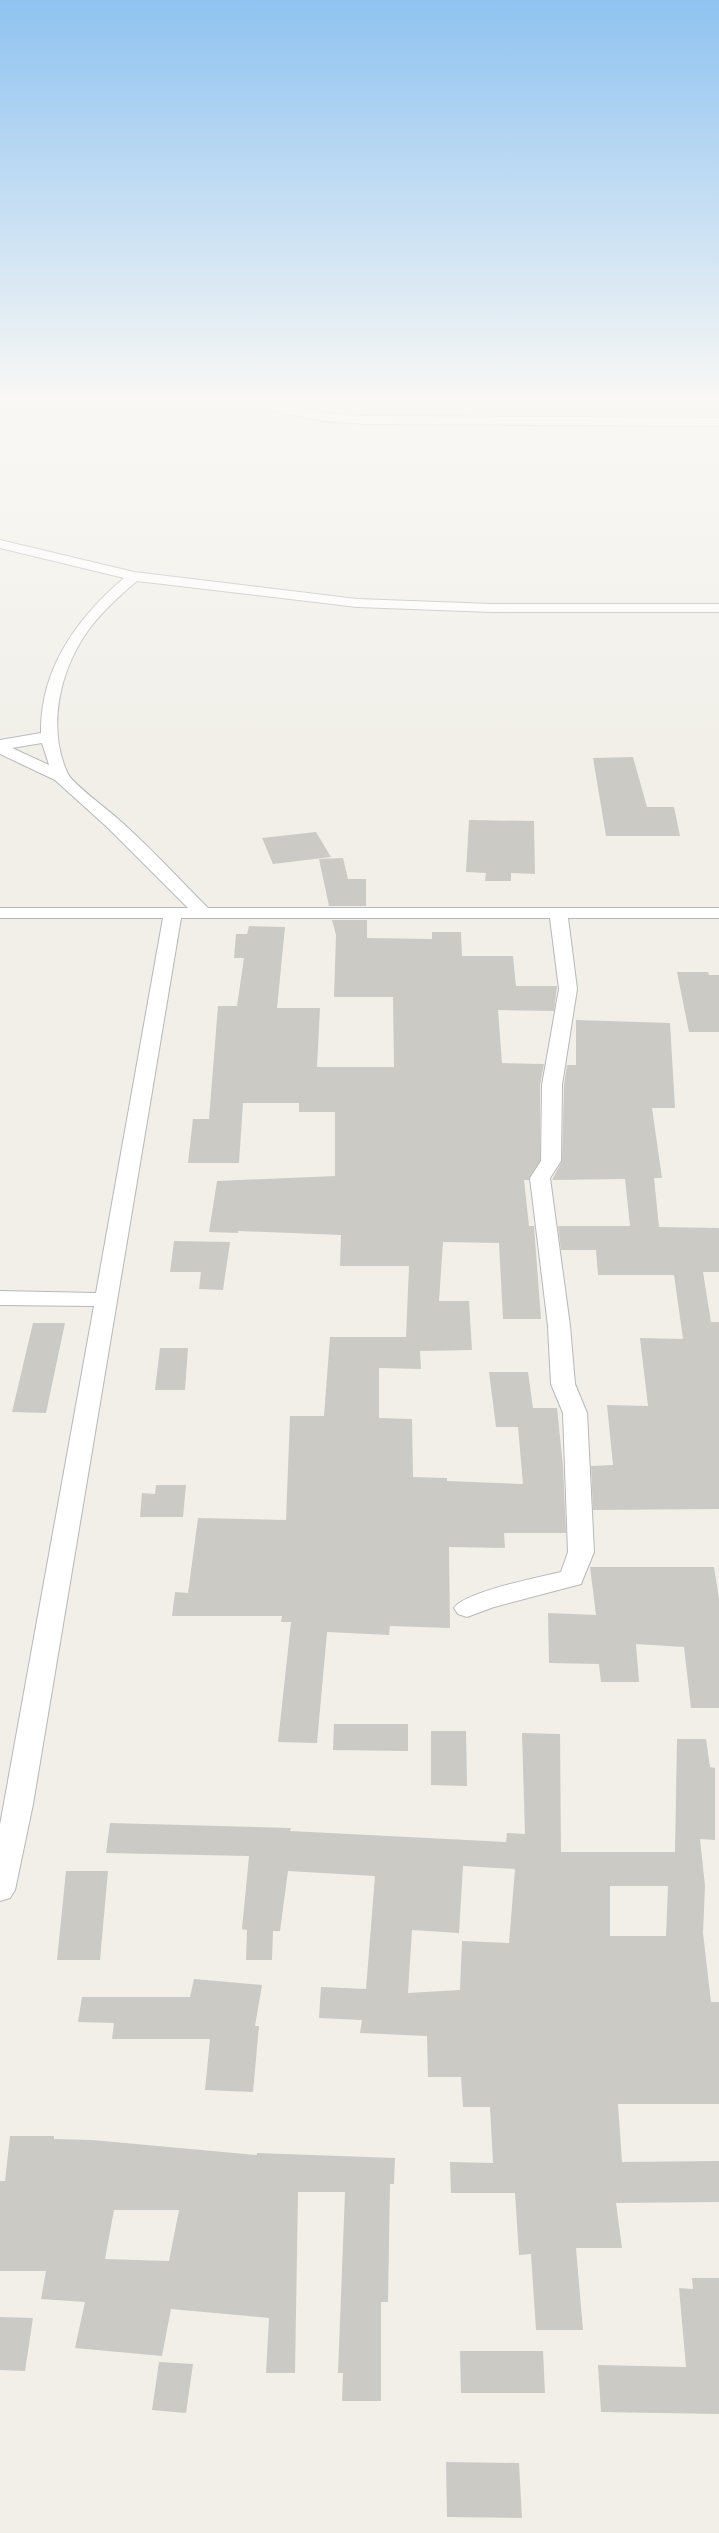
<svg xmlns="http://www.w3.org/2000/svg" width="719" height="2533" font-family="'Work Sans',sans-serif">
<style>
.building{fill:#cccac5;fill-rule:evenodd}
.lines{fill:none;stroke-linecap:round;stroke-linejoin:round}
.minor-casing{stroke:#b5b8bc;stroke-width:2}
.minor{fill:#fff;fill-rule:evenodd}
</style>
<rect width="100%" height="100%" fill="#f1efe8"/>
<path class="building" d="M 633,757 L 647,807 L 674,807 L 680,836 L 606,836 L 593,758 Z
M 469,820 L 534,821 L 535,874 L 511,873 L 511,881 L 485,881 L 486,873 L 466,872 Z
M 316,832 L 331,857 L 273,864 L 262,838 Z
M 343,858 L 348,879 L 366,879 L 366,906 L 329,906 L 319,859 Z
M 332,920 L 367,920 L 367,938 L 432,939 L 432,932 L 461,932 L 462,956 L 513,956 L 516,986 L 557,986 L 554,1011 L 498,1010 L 502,1063 L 544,1064 L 540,1085 L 540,1161 L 529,1180 L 524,1180 L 529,1226 L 534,1226 L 541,1319 L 503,1319 L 499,1243 L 443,1242 L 439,1301 L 469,1301 L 472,1350 L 420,1351 L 421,1369 L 379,1368 L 379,1418 L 412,1419 L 413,1477 L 447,1478 L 447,1481 L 523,1484 L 518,1427 L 496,1427 L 489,1372 L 528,1372 L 533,1408 L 557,1408 L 563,1466 L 566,1533 L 504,1533 L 505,1548 L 449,1547 L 450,1628 L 390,1626 L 389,1635 L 327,1632 L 317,1743 L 278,1742 L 291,1622 L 281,1622 L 282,1616 L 172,1616 L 175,1592 L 188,1593 L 198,1518 L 286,1520 L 290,1416 L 324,1416 L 330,1337 L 406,1337 L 409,1266 L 340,1266 L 341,1235 L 238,1231 L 238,1233 L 209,1232 L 217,1181 L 335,1176 L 335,1112 L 299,1112 L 299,1103 L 243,1103 L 239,1163 L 188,1163 L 193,1119 L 209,1119 L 218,1006 L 237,1006 L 244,958 L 234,958 L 236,934 L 247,934 L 249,926 L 285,927 L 277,1008 L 320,1008 L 317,1067 L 394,1067 L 393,997 L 334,997 L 336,935 Z
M 677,972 L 708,972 L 709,975 L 719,975 L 719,1032 L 689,1032 Z
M 576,1020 L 670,1023 L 675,1108 L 652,1108 L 662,1178 L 654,1178 L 659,1227 L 719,1228 L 719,1272 L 703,1272 L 711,1322 L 719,1322 L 719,1509 L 593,1510 L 591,1466 L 613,1465 L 607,1405 L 648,1406 L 640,1338 L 683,1339 L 674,1275 L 598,1275 L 596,1250 L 561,1250 L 558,1226 L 630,1226 L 625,1179 L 552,1180 L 562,1161 L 564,1085 L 567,1065 L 576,1065 Z
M 174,1241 L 230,1242 L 223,1290 L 199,1289 L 201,1272 L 170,1272 Z
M 33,1323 L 65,1323 L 46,1413 L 12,1412 Z
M 160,1348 L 188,1348 L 185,1390 L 155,1390 Z
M 156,1485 L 186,1485 L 183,1517 L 140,1517 L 142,1493 L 155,1494 Z
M 590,1567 L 714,1567 L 719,1599 L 719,1708 L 691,1708 L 684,1647 L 636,1644 L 639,1682 L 601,1682 L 599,1664 L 549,1663 L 548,1613 L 596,1615 Z
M 334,1724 L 408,1724 L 408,1751 L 333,1750 Z
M 431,1731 L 466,1731 L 467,1786 L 431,1785 Z
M 522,1733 L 560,1734 L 561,1852 L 675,1852 L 677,1739 L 706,1739 L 710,1767 L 715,1768 L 715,1840 L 700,1839 L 705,1886 L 703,1933 L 711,2002 L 719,2002 L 719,2104 L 618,2104 L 622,2162 L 719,2161 L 719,2202 L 616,2203 L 622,2248 L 576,2248 L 583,2330 L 536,2330 L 531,2254 L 519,2255 L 515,2193 L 451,2193 L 450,2162 L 493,2163 L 490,2107 L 463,2107 L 461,2077 L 428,2077 L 427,2036 L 360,2033 L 362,2020 L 319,2018 L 321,1987 L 366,1989 L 375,1876 L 288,1871 L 280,1931 L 273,1931 L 272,1960 L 246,1960 L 247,1930 L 242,1929 L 249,1856 L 106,1853 L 110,1823 L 291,1828 L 290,1831 L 506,1842 L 507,1833 L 525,1834 ZM 463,1866 L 515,1869 L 509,1943 L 462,1941 L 460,1990 L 408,1993 L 412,1930 L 459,1933 ZM 610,1886 L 668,1886 L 666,1936 L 610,1936 Z
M 66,1871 L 108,1871 L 100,1960 L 57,1960 Z
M 194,1979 L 262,1985 L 255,2026 L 259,2026 L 253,2092 L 205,2090 L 210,2039 L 112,2039 L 114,2023 L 78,2022 L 82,1997 L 190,1997 Z
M 10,2136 L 54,2136 L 54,2139 L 92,2140 L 257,2155 L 257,2153 L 395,2158 L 394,2184 L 390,2184 L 388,2302 L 381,2302 L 381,2401 L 342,2401 L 343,2373 L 338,2373 L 345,2192 L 298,2192 L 295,2373 L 266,2373 L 269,2318 L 171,2309 L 162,2356 L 75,2348 L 85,2302 L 41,2299 L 46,2271 L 0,2271 L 0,2181 L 5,2181 ZM 114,2210 L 179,2210 L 169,2261 L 105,2259 Z
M 692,2278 L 719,2278 L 719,2414 L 601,2412 L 598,2365 L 686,2367 L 679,2288 L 693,2289 Z
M 0,2317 L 33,2318 L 25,2371 L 0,2370 Z
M 460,2351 L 543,2351 L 545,2393 L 461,2393 Z
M 159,2362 L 193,2364 L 186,2413 L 152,2410 Z
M 446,2462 L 519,2463 L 522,2518 L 447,2517 Z"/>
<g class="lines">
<defs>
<path id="minor" d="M 236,400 L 260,400 L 323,413 L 365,416 L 719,418 L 719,426 L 365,424 L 323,421 L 242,404 Z
M 0,540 L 134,572 L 357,599 L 492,604 L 719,604 L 719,612 L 492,612 L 357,607 L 137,581 C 118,597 99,614 85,635 C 59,674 47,730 68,774 C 73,784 107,809 117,818 C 149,846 178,878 208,908 L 719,908 L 719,918 L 568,918 L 577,989 L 562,1085 L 561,1161 L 550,1178 L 570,1326 L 575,1384 L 587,1413 L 594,1552 L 581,1584 L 494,1607 L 467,1617 L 458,1614 L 454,1608 C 464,1592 540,1577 561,1572 L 568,1552 L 563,1413 L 551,1384 L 548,1326 L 530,1178 L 541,1161 L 542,1085 L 559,989 L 550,918 L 181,918 L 33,1804 L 15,1890 L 10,1898 L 0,1901 L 0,1825 L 94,1306 L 0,1305 L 0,1291 L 96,1293 L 163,918 L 0,918 L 0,908 L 188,908 L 107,827 L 55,780 L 0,754 L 0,740 L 41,733 C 40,669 77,618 124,578 L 0,548 ZM 42,743 L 49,765 L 12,748 Z"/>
</defs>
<use href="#minor" class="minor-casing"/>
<use href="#minor" class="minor"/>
</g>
<linearGradient id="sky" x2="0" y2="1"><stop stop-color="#8fc3f1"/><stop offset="0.53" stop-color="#f9f8f5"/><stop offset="1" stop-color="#f9f8f5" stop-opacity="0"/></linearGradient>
<rect width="719" height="755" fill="url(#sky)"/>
</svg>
